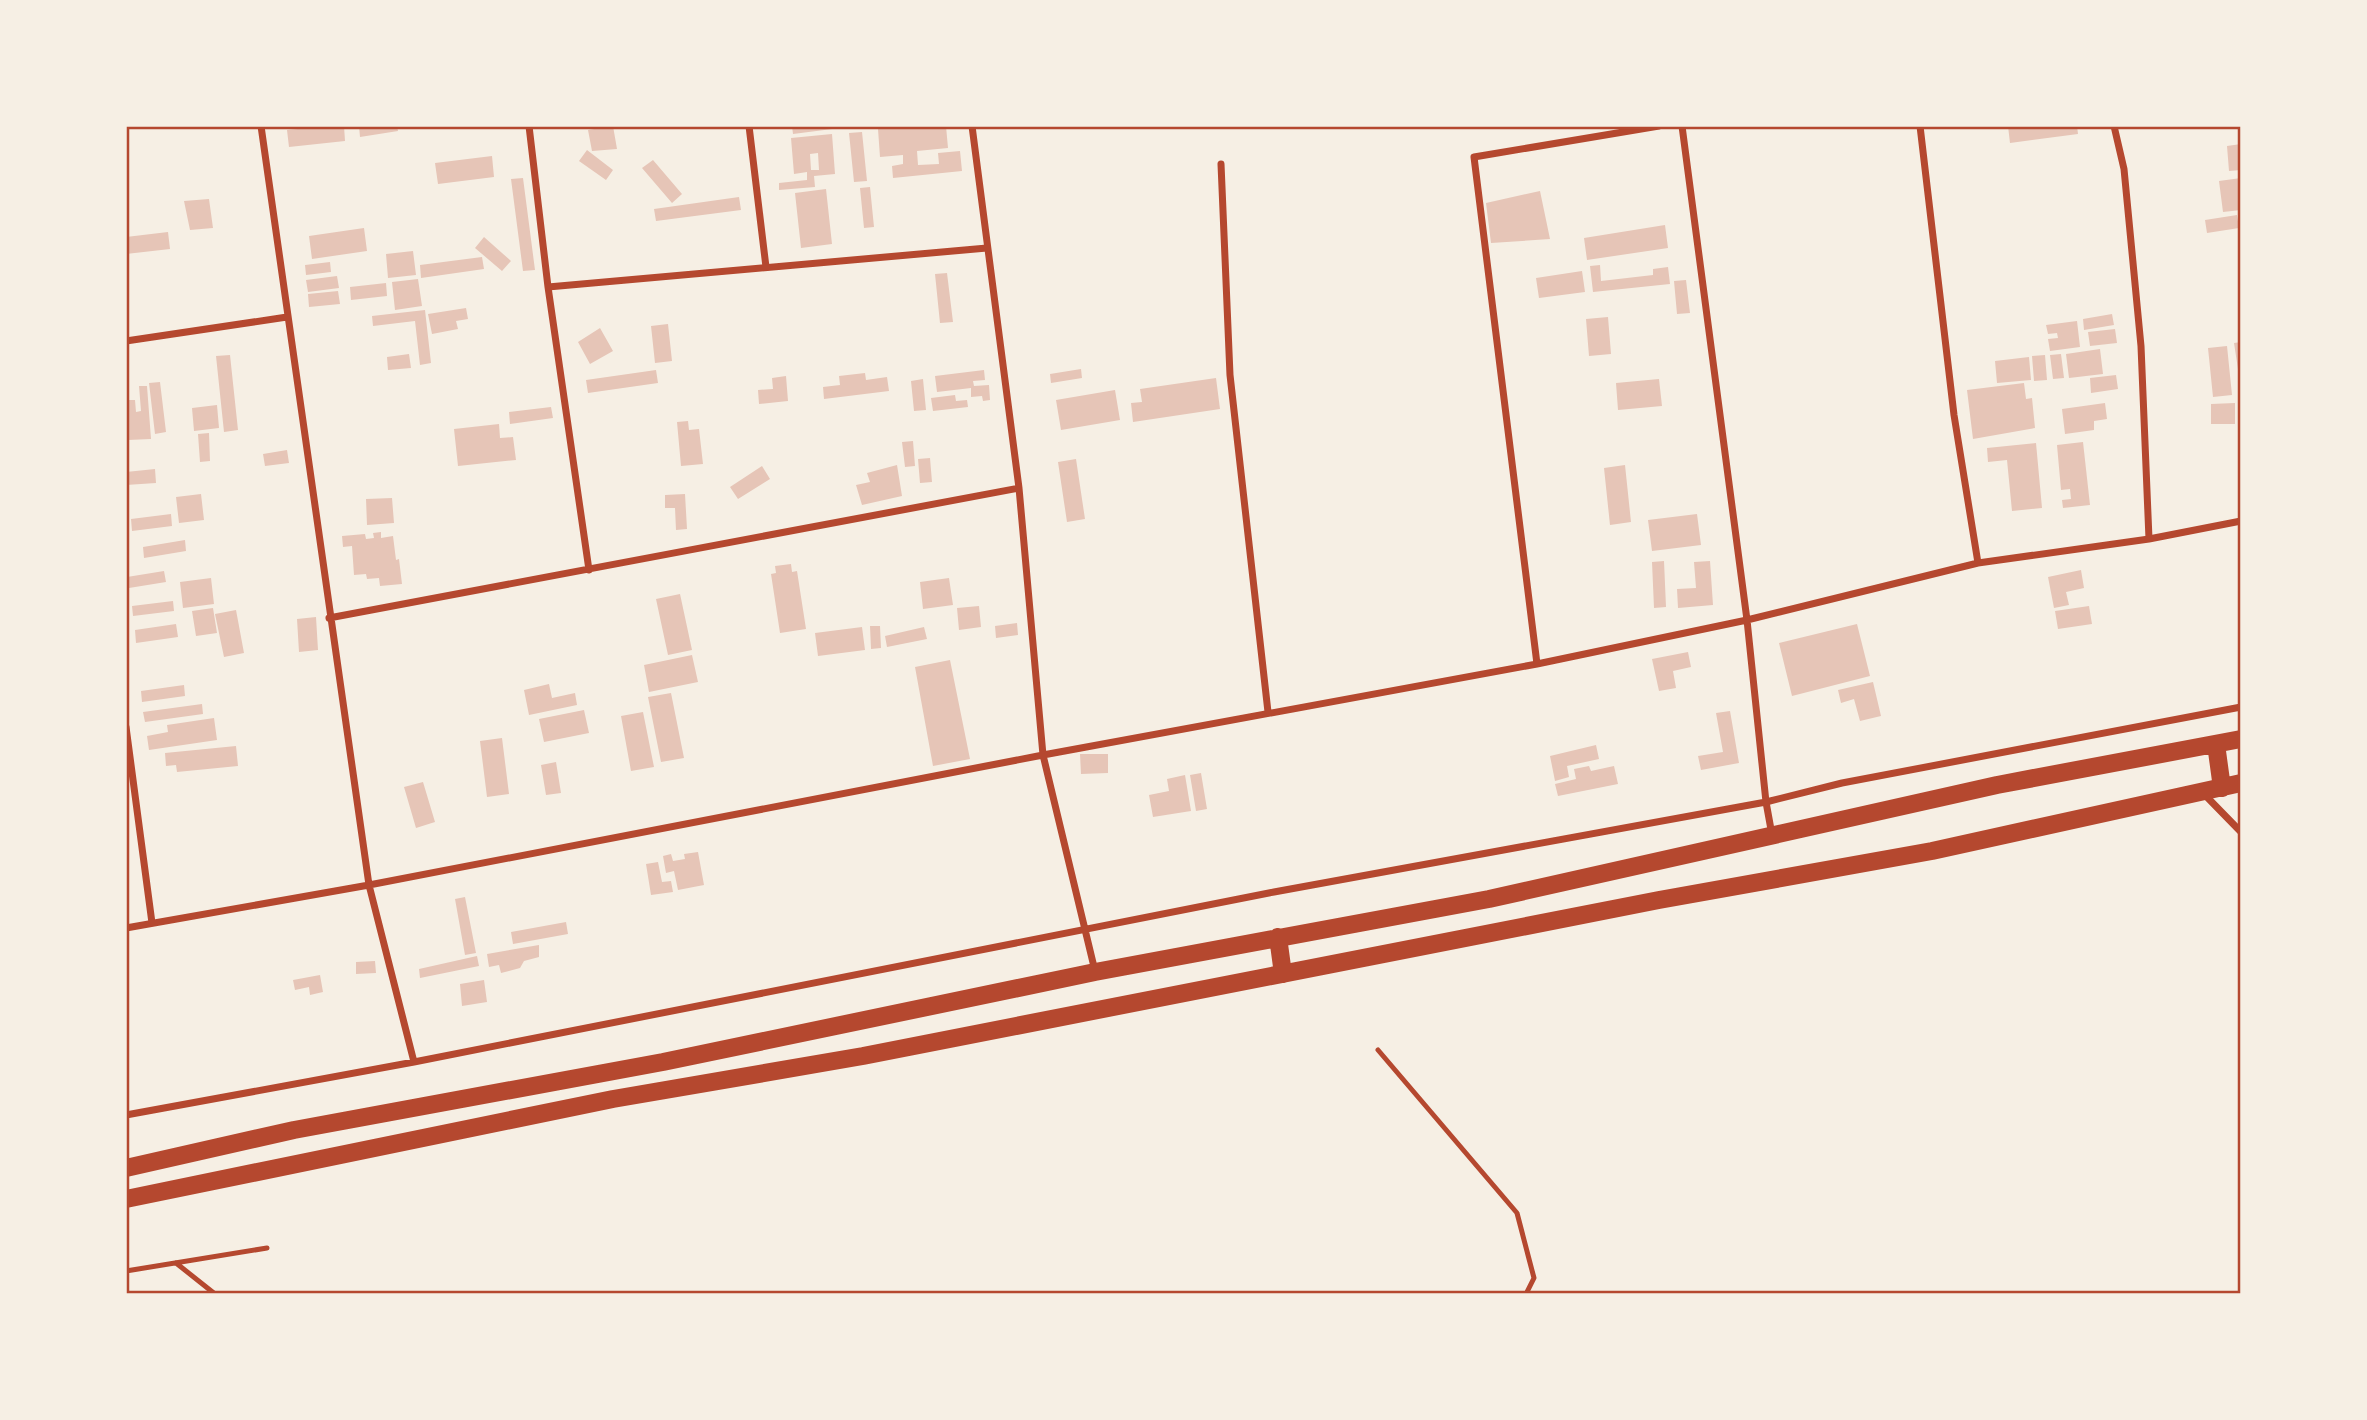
<svg xmlns="http://www.w3.org/2000/svg" width="2367" height="1420" font-family="Inter,sans-serif">
<style>
.building{fill:#e6c5b7;fill-rule:evenodd}
.lines{fill:none;stroke-linecap:round;stroke-linejoin:round}
.service{stroke:#b5482f;stroke-width:5}
.minor{stroke:#b5482f;stroke-width:7}
.primary{stroke:#b5482f;stroke-width:18}
.neatline{fill:none;stroke:#b5482f;stroke-width:2.5}
</style>
<rect width="100%" height="100%" fill="#f6efe4"/>
<path class="building" d="M 329,126 L 344,126 L 345,141 L 289,147 L 287,130 Z
M 359,126 L 397,126 L 398,131 L 360,137 Z
M 613,126 L 617,149 L 592,151 L 588,130 Z
M 792,126 L 840,126 L 840,128 L 793,134 Z
M 905,126 L 946,126 L 948,148 L 917,151 L 918,165 L 939,164 L 938,153 L 960,151 L 962,171 L 893,178 L 892,166 L 903,164 L 903,155 L 880,157 L 878,129 Z
M 2008,126 L 2077,126 L 2078,134 L 2010,143 Z
M 862,132 L 867,181 L 854,182 L 849,133 Z
M 832,134 L 835,174 L 814,176 L 815,187 L 779,190 L 779,183 L 807,180 L 807,172 L 794,174 L 791,138 ZM 818,153 L 819,170 L 811,170 L 810,154 Z
M 2241,144 L 2241,170 L 2229,171 L 2227,146 Z
M 587,150 L 613,170 L 606,180 L 579,161 Z
M 492,156 L 494,177 L 438,184 L 435,163 Z
M 653,160 L 682,194 L 672,203 L 642,168 Z
M 523,178 L 535,270 L 523,271 L 511,179 Z
M 2241,178 L 2241,210 L 2223,212 L 2219,181 Z
M 870,187 L 874,227 L 864,228 L 860,188 Z
M 826,189 L 832,244 L 801,248 L 795,193 Z
M 1540,191 L 1550,239 L 1491,243 L 1486,203 Z
M 739,197 L 741,210 L 656,221 L 654,209 Z
M 209,199 L 213,228 L 190,230 L 184,201 Z
M 2237,215 L 2239,228 L 2207,233 L 2205,220 Z
M 1665,225 L 1668,248 L 1587,260 L 1584,238 Z
M 364,228 L 367,251 L 312,259 L 309,236 Z
M 168,232 L 170,249 L 126,254 L 126,237 Z
M 484,237 L 511,261 L 502,271 L 475,248 Z
M 413,251 L 416,275 L 388,278 L 386,254 Z
M 482,257 L 484,269 L 421,278 L 420,265 Z
M 330,262 L 331,272 L 306,275 L 305,265 Z
M 1600,265 L 1601,281 L 1653,275 L 1653,269 L 1668,267 L 1670,284 L 1593,292 L 1590,266 Z
M 1582,271 L 1585,292 L 1539,298 L 1536,278 Z
M 947,273 L 953,322 L 940,323 L 935,274 Z
M 337,276 L 339,288 L 308,292 L 306,280 Z
M 418,279 L 422,306 L 395,310 L 392,282 Z
M 1686,280 L 1690,313 L 1677,314 L 1674,281 Z
M 386,283 L 387,296 L 351,300 L 350,287 Z
M 338,291 L 340,304 L 309,307 L 308,294 Z
M 466,308 L 468,319 L 456,321 L 458,329 L 432,334 L 428,314 Z
M 425,310 L 431,363 L 420,365 L 415,321 L 373,326 L 372,316 Z
M 2112,314 L 2114,325 L 2084,330 L 2083,319 Z
M 1608,317 L 1611,354 L 1589,356 L 1586,319 Z
M 2077,321 L 2080,347 L 2050,351 L 2048,339 L 2058,338 L 2057,333 L 2048,334 L 2046,325 Z
M 668,324 L 672,361 L 655,363 L 651,326 Z
M 600,328 L 613,351 L 590,364 L 578,342 Z
M 2115,329 L 2117,343 L 2090,346 L 2088,332 Z
M 2241,342 L 2241,369 L 2238,369 L 2234,343 Z
M 2227,346 L 2232,395 L 2213,397 L 2208,348 Z
M 2100,349 L 2103,374 L 2069,378 L 2066,354 Z
M 409,354 L 411,368 L 388,370 L 387,357 Z
M 2061,354 L 2064,378 L 2053,379 L 2050,355 Z
M 230,355 L 238,430 L 224,432 L 216,356 Z
M 2045,355 L 2047,380 L 2034,381 L 2032,356 Z
M 2029,357 L 2031,380 L 1997,383 L 1995,361 Z
M 1081,369 L 1082,378 L 1051,383 L 1050,374 Z
M 656,370 L 658,383 L 588,393 L 586,380 Z
M 984,370 L 985,380 L 973,381 L 974,386 L 989,385 L 990,400 L 983,401 L 982,396 L 971,397 L 971,388 L 937,392 L 935,376 Z
M 865,373 L 866,380 L 887,377 L 889,391 L 824,399 L 823,387 L 840,385 L 839,376 Z
M 2116,375 L 2118,389 L 2091,393 L 2090,378 Z
M 786,376 L 788,401 L 759,404 L 758,390 L 773,389 L 772,378 Z
M 1216,378 L 1220,409 L 1133,422 L 1131,403 L 1142,402 L 1140,389 Z
M 923,379 L 926,410 L 914,411 L 911,381 Z
M 1659,379 L 1662,406 L 1618,410 L 1616,383 Z
M 160,382 L 166,432 L 155,434 L 149,383 Z
M 2024,383 L 2026,399 L 2032,398 L 2035,428 L 1973,439 L 1967,390 Z
M 139,386 L 147,386 L 151,439 L 128,440 L 126,400 L 135,400 L 136,412 L 141,411 Z
M 1115,390 L 1120,420 L 1061,430 L 1056,400 Z
M 955,395 L 956,401 L 967,400 L 968,407 L 933,411 L 931,398 Z
M 2105,403 L 2107,419 L 2094,421 L 2094,430 L 2065,434 L 2062,409 Z
M 2235,403 L 2235,424 L 2211,424 L 2211,404 Z
M 217,405 L 219,428 L 194,431 L 192,408 Z
M 551,407 L 553,418 L 510,424 L 509,412 Z
M 688,421 L 689,430 L 699,429 L 703,464 L 681,466 L 677,422 Z
M 499,424 L 500,438 L 513,437 L 516,460 L 458,466 L 454,429 Z
M 209,433 L 210,461 L 200,462 L 198,434 Z
M 913,441 L 915,466 L 905,467 L 902,442 Z
M 2083,442 L 2090,505 L 2063,508 L 2062,500 L 2071,499 L 2070,489 L 2061,490 L 2057,445 Z
M 2036,443 L 2042,508 L 2012,511 L 2007,460 L 1988,462 L 1987,448 Z
M 287,450 L 289,463 L 265,466 L 263,454 Z
M 930,458 L 932,482 L 920,483 L 918,459 Z
M 1076,459 L 1085,519 L 1067,522 L 1058,462 Z
M 897,465 L 902,496 L 862,505 L 856,485 L 870,482 L 867,473 Z
M 1625,465 L 1631,522 L 1610,525 L 1604,468 Z
M 762,466 L 770,479 L 738,499 L 730,487 Z
M 155,469 L 156,483 L 126,485 L 126,472 Z
M 201,494 L 204,520 L 179,523 L 176,497 Z
M 685,494 L 687,529 L 676,530 L 675,508 L 665,508 L 665,495 Z
M 392,498 L 394,523 L 367,525 L 366,499 Z
M 171,514 L 172,526 L 132,531 L 131,519 Z
M 1697,514 L 1701,545 L 1652,551 L 1648,520 Z
M 381,532 L 381,538 L 393,536 L 396,560 L 399,559 L 402,584 L 380,586 L 379,578 L 367,579 L 366,574 L 354,575 L 352,546 L 343,547 L 342,536 L 365,534 L 366,539 L 374,538 L 373,533 Z
M 185,540 L 186,551 L 144,558 L 143,547 Z
M 1664,561 L 1666,607 L 1654,608 L 1652,562 Z
M 1710,561 L 1713,605 L 1678,608 L 1677,589 L 1696,588 L 1694,562 Z
M 791,564 L 792,572 L 797,571 L 806,629 L 780,633 L 771,574 L 776,573 L 775,566 Z
M 2081,570 L 2084,588 L 2066,592 L 2069,605 L 2054,608 L 2048,577 Z
M 164,571 L 166,582 L 129,588 L 127,577 Z
M 211,578 L 214,604 L 183,608 L 180,582 Z
M 949,578 L 953,605 L 923,609 L 920,582 Z
M 680,594 L 692,650 L 668,655 L 656,599 Z
M 173,601 L 174,611 L 133,616 L 132,606 Z
M 979,606 L 981,627 L 959,630 L 957,608 Z
M 2089,606 L 2092,624 L 2058,629 L 2055,611 Z
M 213,608 L 217,633 L 196,636 L 192,611 Z
M 236,610 L 244,653 L 224,657 L 215,614 Z
M 316,617 L 318,650 L 299,652 L 297,619 Z
M 1017,623 L 1018,635 L 996,638 L 995,626 Z
M 176,624 L 178,637 L 136,643 L 135,630 Z
M 1857,624 L 1870,676 L 1792,696 L 1779,643 Z
M 870,626 L 880,626 L 881,648 L 871,649 Z
M 862,627 L 865,650 L 818,656 L 815,633 Z
M 924,627 L 927,639 L 887,647 L 885,636 Z
M 1688,652 L 1691,667 L 1673,671 L 1676,688 L 1659,691 L 1652,659 Z
M 692,655 L 698,682 L 649,692 L 644,665 Z
M 950,660 L 970,759 L 933,766 L 915,667 Z
M 1873,682 L 1881,716 L 1860,721 L 1854,699 L 1841,703 L 1838,690 Z
M 549,684 L 552,698 L 575,693 L 577,705 L 529,715 L 524,690 Z
M 184,685 L 185,696 L 142,702 L 141,691 Z
M 671,693 L 684,758 L 661,762 L 648,697 Z
M 202,704 L 203,714 L 145,722 L 143,712 Z
M 584,710 L 589,733 L 544,742 L 539,719 Z
M 1730,711 L 1739,763 L 1701,770 L 1698,756 L 1723,752 L 1716,713 Z
M 643,712 L 654,767 L 631,771 L 621,716 Z
M 214,718 L 217,740 L 149,750 L 147,736 L 168,732 L 167,725 Z
M 502,738 L 509,794 L 487,797 L 480,741 Z
M 1596,745 L 1599,759 L 1567,766 L 1569,777 L 1555,781 L 1550,756 Z
M 236,746 L 238,766 L 177,772 L 176,765 L 166,766 L 165,753 Z
M 1080,754 L 1108,754 L 1108,773 L 1081,774 Z
M 556,762 L 561,793 L 546,795 L 541,765 Z
M 1589,766 L 1591,771 L 1614,766 L 1618,784 L 1558,796 L 1555,784 L 1576,779 L 1574,769 Z
M 1201,773 L 1207,809 L 1196,811 L 1190,775 Z
M 1185,775 L 1191,811 L 1153,817 L 1149,795 L 1169,791 L 1167,779 Z
M 423,782 L 435,822 L 416,828 L 404,787 Z
M 698,852 L 704,885 L 678,890 L 674,871 L 666,873 L 663,856 L 671,854 L 673,861 L 685,859 L 684,854 Z
M 658,862 L 662,882 L 671,881 L 673,892 L 651,895 L 646,864 Z
M 465,897 L 476,953 L 465,955 L 455,899 Z
M 566,922 L 568,934 L 513,944 L 511,932 Z
M 539,945 L 539,957 L 524,961 L 520,968 L 501,973 L 499,965 L 489,967 L 487,954 Z
M 477,956 L 479,966 L 420,978 L 419,969 Z
M 375,961 L 376,973 L 356,974 L 356,962 Z
M 320,975 L 323,992 L 310,995 L 309,987 L 295,990 L 293,980 Z
M 484,980 L 487,1002 L 462,1006 L 460,984 Z"/>
<g class="lines">
<path class="service" d="M 1378,1050 L 1517,1213 L 1534,1278 L 1526,1294
M 176,1263 L 215,1294
M 126,1271 L 267,1248"/>
<path class="minor" d="M 261,126 L 369,885 L 414,1062
M 529,126 L 548,287 L 589,570
M 749,126 L 766,267
M 972,126 L 1019,488 L 1043,755 L 1095,971
M 1682,126 L 1747,620 L 1766,802 L 1772,835
M 1920,126 L 1954,415 L 1978,563
M 2114,126 L 2124,169 L 2141,346 L 2149,539
M 1221,164 L 1230,375 L 1268,712
M 548,287 L 987,248
M 126,341 L 287,317
M 329,618 L 1019,488
M 1537,664 L 1474,157 L 1659,126
M 126,727 L 152,923
M 2203,793 L 2241,832
M 126,928 L 369,885 L 1043,755 L 1537,664 L 1747,620 L 1978,563 L 2149,539 L 2241,521
M 126,1115 L 414,1062 L 1274,892 L 1766,802 L 1842,783 L 2241,707"/>
<path class="primary" d="M 2216,744 L 2222,788
M 1278,937 L 1283,974
M 126,1168 L 294,1130 L 663,1062 L 1095,972 L 1489,899 L 1997,785 L 2241,739
M 126,1199 L 613,1099 L 863,1056 L 1659,900 L 1932,851 L 2241,783"/>
</g>
<rect width="2367" height="1420" fill="none" stroke="#f6efe4" stroke-width="256"/>
<rect x="128" y="128" width="2111" height="1164" class="neatline"/>
</svg>
